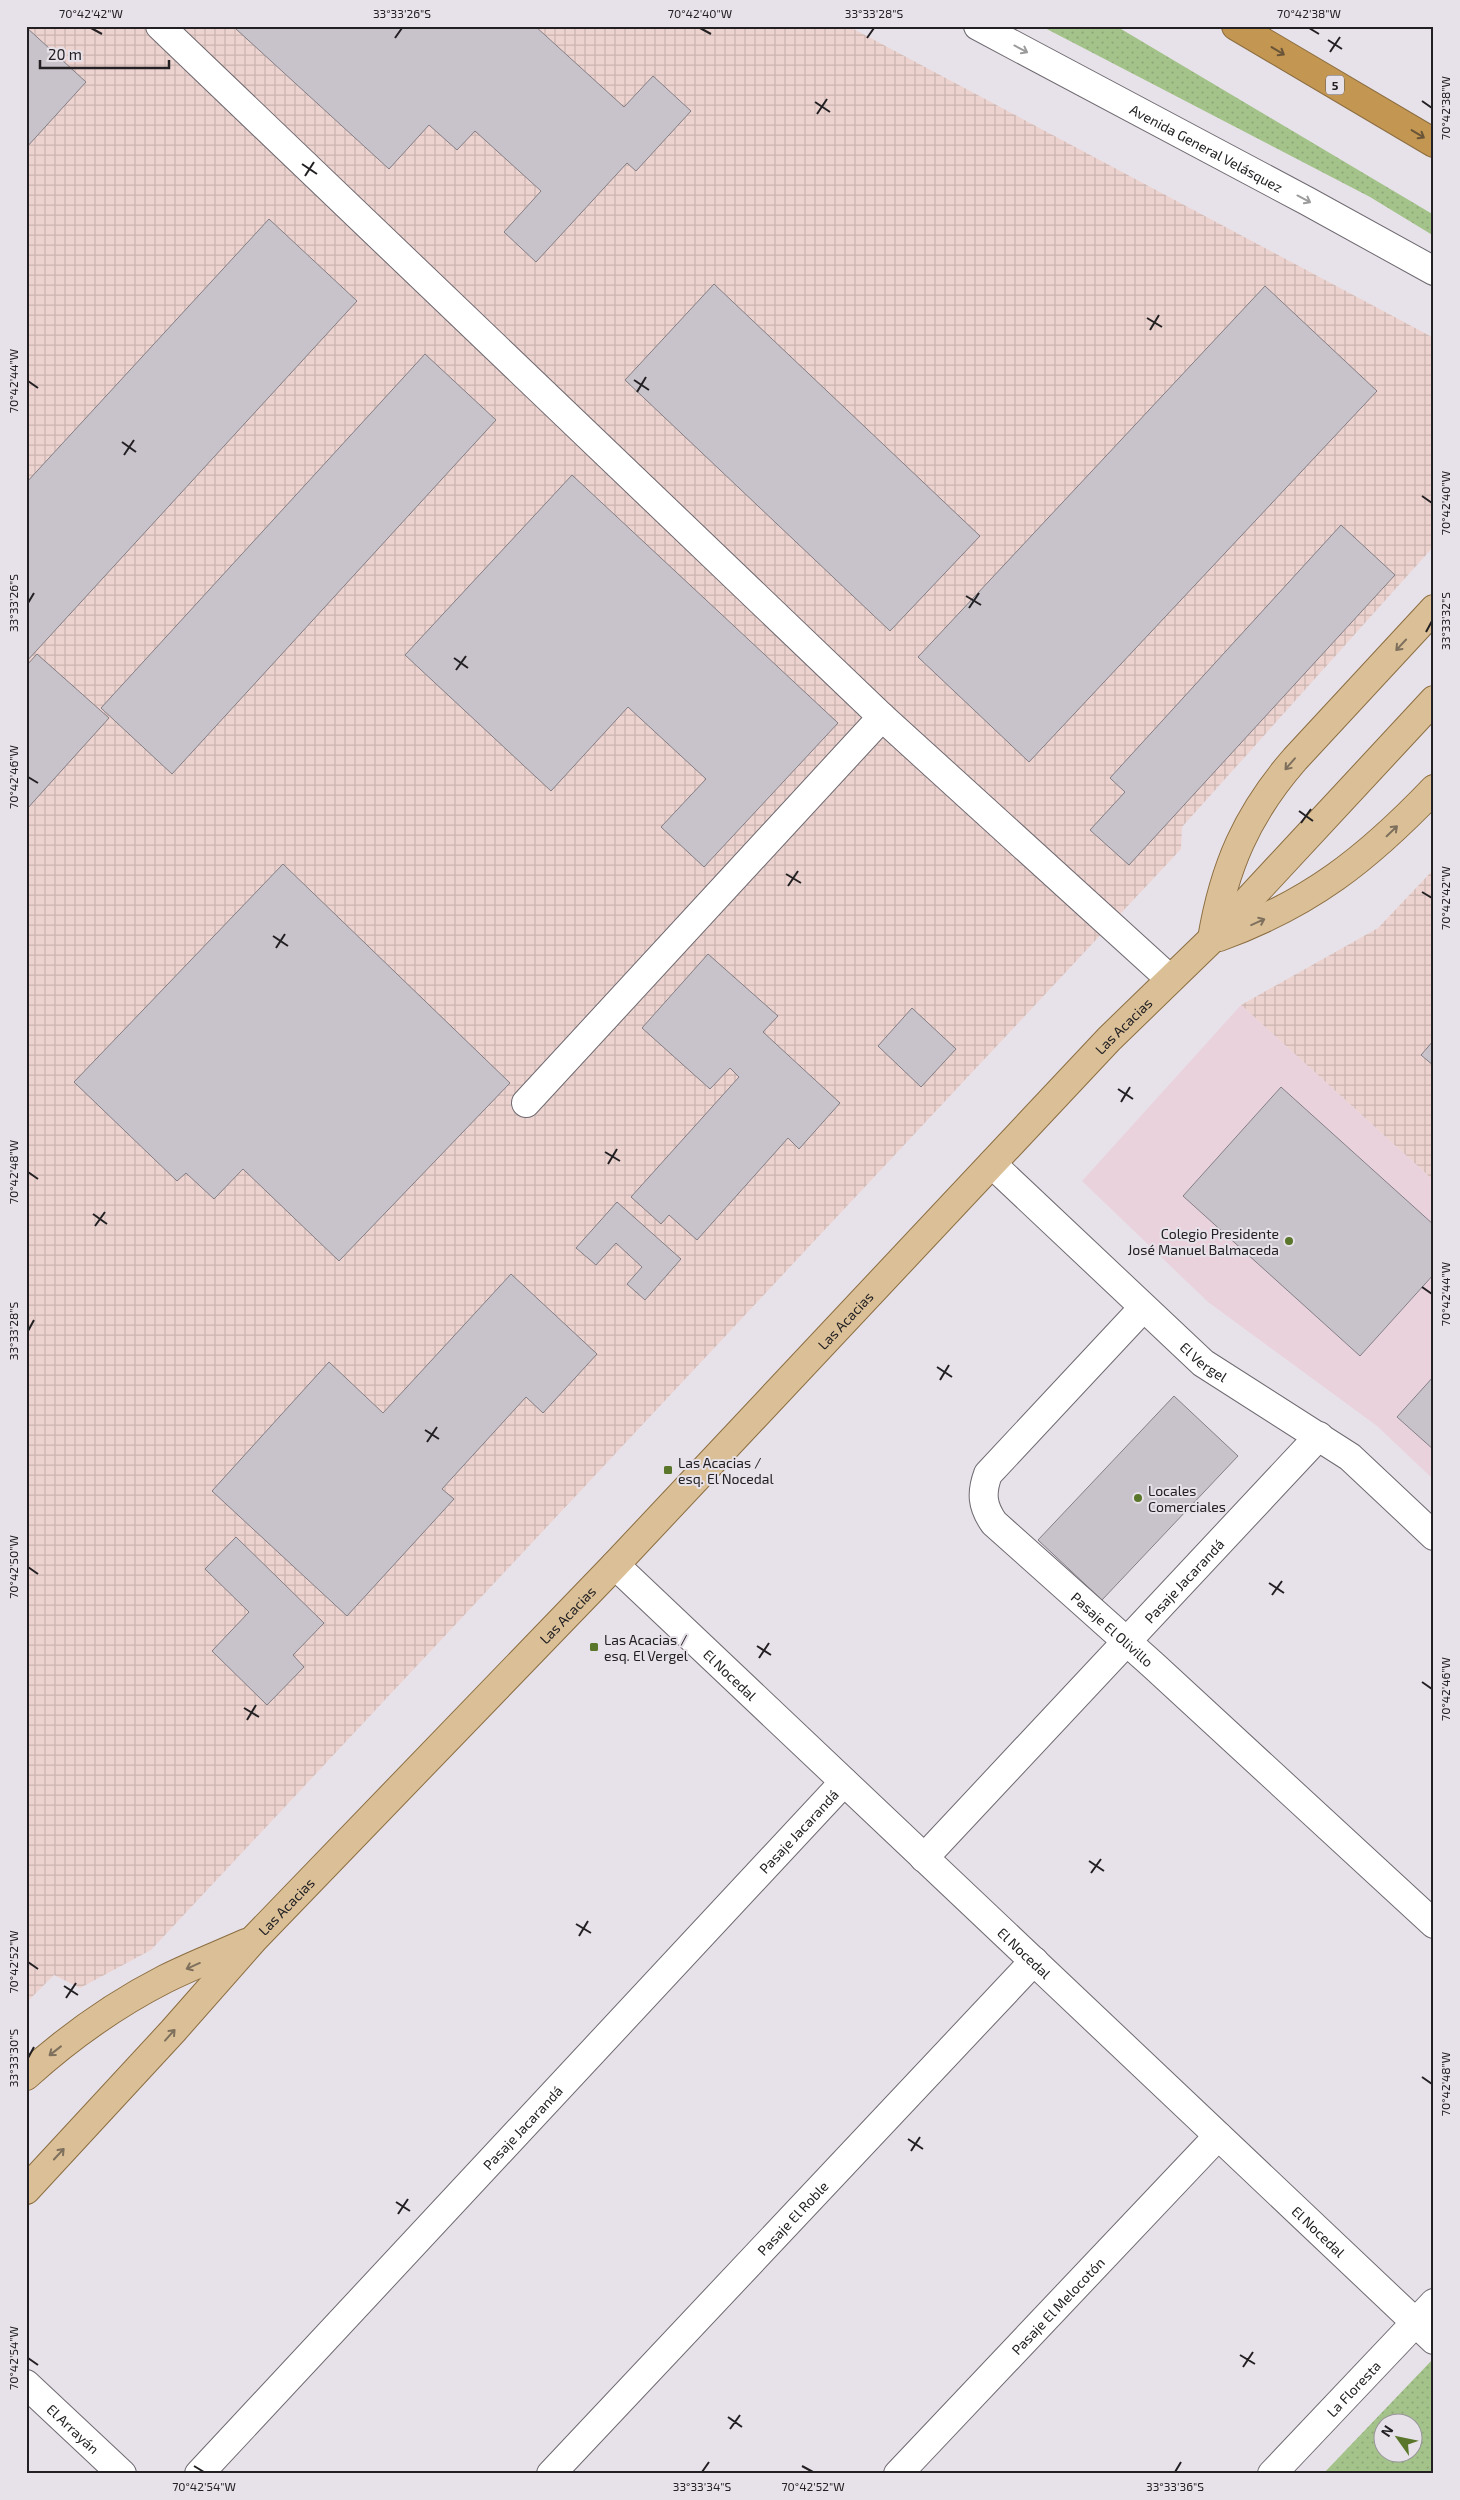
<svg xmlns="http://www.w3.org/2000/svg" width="1460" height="2500" font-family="'Exo 2',sans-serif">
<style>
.industrial{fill:url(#industrial-grid)}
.education{fill:#ead2dd}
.grass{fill:url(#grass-dots);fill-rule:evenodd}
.building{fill:#c8c3ca;stroke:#847f86}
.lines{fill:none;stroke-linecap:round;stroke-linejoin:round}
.minor-casing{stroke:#6f6a71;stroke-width:30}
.major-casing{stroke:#8b6d41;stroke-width:30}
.highway-casing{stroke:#8b6d41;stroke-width:30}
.minor{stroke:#fff;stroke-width:28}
.major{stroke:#dbc097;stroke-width:28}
.highway{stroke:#c39651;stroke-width:28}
.oneway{stroke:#9c9b9c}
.oneway2{stroke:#6a5538}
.oneway3{stroke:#7e705d}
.ticks{fill:none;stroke:#222023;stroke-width:2}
.poi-dot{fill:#59762b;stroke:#e7e2e9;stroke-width:2}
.labels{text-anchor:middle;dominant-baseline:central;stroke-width:4;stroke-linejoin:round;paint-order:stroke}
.shield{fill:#e7e2e9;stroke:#5d5a5e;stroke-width:1}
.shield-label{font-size:12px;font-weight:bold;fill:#222023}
.street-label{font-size:14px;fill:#222023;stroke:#e7e2e9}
.poi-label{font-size:14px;fill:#222023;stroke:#e7e2e9;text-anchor:start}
.neatline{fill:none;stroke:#222023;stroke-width:2}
.ticks-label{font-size:12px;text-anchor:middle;fill:#222023}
</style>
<defs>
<pattern id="industrial-grid" width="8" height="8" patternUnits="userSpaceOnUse" patternTransform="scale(1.25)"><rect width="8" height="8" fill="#edd3cf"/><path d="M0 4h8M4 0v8" fill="none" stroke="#cbb5b1"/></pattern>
<pattern id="grass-dots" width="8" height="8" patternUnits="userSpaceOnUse" patternTransform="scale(1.25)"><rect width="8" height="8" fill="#a4c38a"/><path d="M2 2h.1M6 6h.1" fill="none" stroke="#8da777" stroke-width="1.8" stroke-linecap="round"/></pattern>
</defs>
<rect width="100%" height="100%" fill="#e7e2e9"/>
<path class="industrial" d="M 26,26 L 848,26 L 1434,338 L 1434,546 L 1182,827 L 1181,849 L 151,1950 L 80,1988 L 54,1975 L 26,2003 Z
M 1434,869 L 1434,1181 L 1241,1005 L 1378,928 Z"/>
<path class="education" d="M 1241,1005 L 1434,1181 L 1434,1480 L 1377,1426 L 1208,1302 L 1082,1181 Z"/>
<path class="grass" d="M 1041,26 L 1116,26 L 1434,215 L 1434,236 L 1370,197 Z
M 1433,2359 L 1434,2474 L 1323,2474 ZM 1382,2422 L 1412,2422 L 1412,2452 L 1382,2452 Z"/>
<path class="building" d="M 239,26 L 535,26 L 624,107 L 653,76 L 691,111 L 636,171 L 627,163 L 536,262 L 504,232 L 541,191 L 475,131 L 457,150 L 429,125 L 389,169 L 236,29 Z
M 26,27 L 86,82 L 26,148 Z
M 269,219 L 357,301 L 26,662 L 26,483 Z
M 714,284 L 980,536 L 890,631 L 625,380 Z
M 1265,286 L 1377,391 L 1029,762 L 918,657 Z
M 425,354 L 496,420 L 172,774 L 101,708 Z
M 572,475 L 838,723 L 704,867 L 661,827 L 706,779 L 628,707 L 551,791 L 405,655 Z
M 1341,525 L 1395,575 L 1129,865 L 1090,830 L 1125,792 L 1110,778 Z
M 37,654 L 109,718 L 26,810 L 26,666 Z
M 283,864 L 510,1083 L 339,1261 L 243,1169 L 214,1199 L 186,1173 L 177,1181 L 74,1082 Z
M 708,954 L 778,1016 L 763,1032 L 840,1103 L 799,1149 L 788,1138 L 697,1240 L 669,1215 L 661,1224 L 631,1197 L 739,1077 L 730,1068 L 710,1089 L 642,1028 Z
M 912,1008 L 956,1049 L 921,1087 L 878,1046 Z
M 1434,1040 L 1434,1066 L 1421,1055 Z
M 1281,1087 L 1434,1225 L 1434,1274 L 1360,1356 L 1183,1196 Z
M 617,1202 L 681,1259 L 645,1300 L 627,1284 L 642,1267 L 616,1243 L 596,1265 L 576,1248 Z
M 511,1274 L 597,1354 L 543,1413 L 526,1397 L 442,1489 L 454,1499 L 347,1616 L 212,1491 L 329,1362 L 383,1413 Z
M 1434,1376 L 1434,1450 L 1397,1417 Z
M 1174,1396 L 1238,1456 L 1102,1600 L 1038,1540 Z
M 236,1537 L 324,1623 L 293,1655 L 304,1667 L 267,1705 L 212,1651 L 249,1612 L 205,1569 Z"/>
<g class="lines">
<defs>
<g id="minor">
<path d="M 160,26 L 882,717 L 1170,979"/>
<path id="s1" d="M 978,26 L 1307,201 L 1434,271"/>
<path d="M 526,1103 L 882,717"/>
<path id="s2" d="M 992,1164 L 1203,1363 L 1350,1457 L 1434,1536"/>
<path id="s3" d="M 1143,1308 L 988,1474 C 981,1493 982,1506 994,1523 L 1153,1665 L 1434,1924"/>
<path id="s4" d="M 615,1565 L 1434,2340"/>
<path id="s5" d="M 924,1858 L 1319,1436"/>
<path id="s6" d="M 26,2384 L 122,2474"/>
<path id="s7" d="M 199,2474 L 844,1782"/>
<path id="s8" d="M 551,2474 L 1034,1961"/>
<path id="s9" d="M 898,2474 L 1218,2136"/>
<path id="s10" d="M 1272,2474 L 1434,2303"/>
</g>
<g id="major">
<path d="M 1219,937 C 1310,904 1367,859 1434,789"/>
<path d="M 1212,939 C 1224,867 1247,814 1295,759 L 1434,609"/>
<path d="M 26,2076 C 68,2038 114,2005 165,1979 C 191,1966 219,1955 246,1943"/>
<path id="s11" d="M 26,2190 L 173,2031 L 254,1939 L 615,1565 L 1109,1039 L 1212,939 L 1434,700"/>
</g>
<path id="highway" d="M 1236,26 L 1434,143"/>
</defs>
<use href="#minor" class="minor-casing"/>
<use href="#major" class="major-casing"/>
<use href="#highway" class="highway-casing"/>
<use href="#minor" class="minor"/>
<use href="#major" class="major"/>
<use href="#highway" class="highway"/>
</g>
<defs><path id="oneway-shaft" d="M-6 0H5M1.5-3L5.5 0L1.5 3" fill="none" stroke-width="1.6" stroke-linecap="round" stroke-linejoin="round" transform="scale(1.25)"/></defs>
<g class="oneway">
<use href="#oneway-shaft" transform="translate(1021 49) rotate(28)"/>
<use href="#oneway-shaft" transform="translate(1304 199) rotate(28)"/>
</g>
<g class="oneway2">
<use href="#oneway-shaft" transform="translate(1278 51) rotate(31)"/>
<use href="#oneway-shaft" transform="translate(1418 134) rotate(31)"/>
</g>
<g class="oneway3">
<use href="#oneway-shaft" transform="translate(1401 645) rotate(133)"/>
<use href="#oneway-shaft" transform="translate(1290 764) rotate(131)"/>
<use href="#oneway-shaft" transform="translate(1392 831) rotate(-44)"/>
<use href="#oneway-shaft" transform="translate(1258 922) rotate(-24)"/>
<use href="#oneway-shaft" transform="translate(193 1966) rotate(156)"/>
<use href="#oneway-shaft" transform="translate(170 2035) rotate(-48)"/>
<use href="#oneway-shaft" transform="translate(55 2051) rotate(142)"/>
<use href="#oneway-shaft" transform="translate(59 2154) rotate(-47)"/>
</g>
<path class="ticks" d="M 91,28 L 102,34M 700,28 L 711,34M 1309,28 L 1319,34M 395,38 L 402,28M 867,38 L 874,28M 1328,40 L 1342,49M 1330,52 L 1340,37M 1422,101 L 1432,108M 815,102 L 830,112M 817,114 L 827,99M 302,164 L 317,174M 305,176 L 314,162M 1147,318 L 1162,327M 1150,330 L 1159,315M 634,380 L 649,390M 28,381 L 38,388M 637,392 L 646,377M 122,442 L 136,452M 124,455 L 134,440M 1422,496 L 1432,503M 966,596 L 981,605M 28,603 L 34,593M 969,608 L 979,593M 1426,632 L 1432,621M 454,658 L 468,668M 456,670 L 466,656M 28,777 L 38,783M 1299,811 L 1313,821M 1301,823 L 1311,809M 786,874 L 801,883M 788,886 L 798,871M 1422,892 L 1432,898M 273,936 L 288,946M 276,948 L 285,934M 1118,1089 L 1133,1099M 1121,1102 L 1130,1087M 605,1152 L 620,1161M 608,1164 L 617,1149M 28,1172 L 38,1179M 93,1214 L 107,1224M 95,1226 L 105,1212M 1422,1287 L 1432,1294M 28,1331 L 34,1320M 937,1367 L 952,1377M 940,1380 L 949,1365M 425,1430 L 439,1439M 427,1442 L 437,1427M 28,1567 L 38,1574M 1269,1583 L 1284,1593M 1272,1595 L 1282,1581M 757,1646 L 771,1655M 759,1658 L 769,1643M 1422,1682 L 1432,1689M 244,1708 L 259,1717M 247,1720 L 256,1705M 1089,1861 L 1104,1871M 1091,1873 L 1101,1859M 576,1924 L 591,1933M 579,1936 L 588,1921M 28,1962 L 38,1969M 64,1986 L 78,1995M 66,1998 L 76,1983M 28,2058 L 34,2047M 1422,2077 L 1432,2084M 908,2139 L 923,2149M 911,2151 L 920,2137M 396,2202 L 410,2211M 398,2214 L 408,2199M 1240,2355 L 1255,2364M 28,2358 L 38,2365M 1243,2367 L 1253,2352M 728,2417 L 742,2427M 730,2429 L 740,2415M 194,2466 L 204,2472M 802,2466 L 813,2472M 702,2472 L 709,2462M 1175,2472 L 1181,2462"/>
<g class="poi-dot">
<circle cx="1289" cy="1241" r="5"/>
<rect x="663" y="1465" width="10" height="10" rx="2.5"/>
<circle cx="1138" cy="1498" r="5"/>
<rect x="589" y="1642" width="10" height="10" rx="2.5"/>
</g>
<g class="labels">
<rect class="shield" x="1326" y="75.5" width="18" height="19" rx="4"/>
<g class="shield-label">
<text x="1335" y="85">5</text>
</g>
<g class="street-label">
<text stroke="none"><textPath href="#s1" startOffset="259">Avenida General Velásquez</textPath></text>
<text stroke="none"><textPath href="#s11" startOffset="1600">Las Acacias</textPath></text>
<text stroke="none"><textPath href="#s11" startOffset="1195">Las Acacias</textPath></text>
<text stroke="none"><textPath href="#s2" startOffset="290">El Vergel</textPath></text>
<text stroke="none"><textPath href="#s5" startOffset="380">Pasaje Jacarandá</textPath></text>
<text stroke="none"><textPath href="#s11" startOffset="790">Las Acacias</textPath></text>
<text stroke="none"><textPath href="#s3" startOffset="438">Pasaje El Olivillo</textPath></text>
<text stroke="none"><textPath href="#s4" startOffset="159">El Nocedal</textPath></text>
<text stroke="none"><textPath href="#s7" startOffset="879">Pasaje Jacarandá</textPath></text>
<text stroke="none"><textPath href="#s11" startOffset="385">Las Acacias</textPath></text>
<text stroke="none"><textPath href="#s4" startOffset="564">El Nocedal</textPath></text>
<text stroke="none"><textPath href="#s7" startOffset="474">Pasaje Jacarandá</textPath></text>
<text stroke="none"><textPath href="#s8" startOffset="352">Pasaje El Roble</textPath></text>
<text stroke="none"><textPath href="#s4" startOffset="969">El Nocedal</textPath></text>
<text stroke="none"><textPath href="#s9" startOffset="232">Pasaje El Melocotón</textPath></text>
<text stroke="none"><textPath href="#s10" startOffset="118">La Floresta</textPath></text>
<text stroke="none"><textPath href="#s6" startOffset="65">El Arrayán</textPath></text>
</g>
<g class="poi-label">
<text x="1279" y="1233" text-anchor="end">Colegio Presidente<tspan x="1279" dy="16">José Manuel Balmaceda</tspan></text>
<text x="678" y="1462">Las Acacias /<tspan x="678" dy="16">esq. El Nocedal</tspan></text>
<text x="1148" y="1490">Locales<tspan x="1148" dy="16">Comerciales</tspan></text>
<text x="604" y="1639">Las Acacias /<tspan x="604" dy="16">esq. El Vergel</tspan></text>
</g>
</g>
<rect width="1460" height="2500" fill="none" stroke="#e7e2e9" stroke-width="55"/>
<g transform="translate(1398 2438) rotate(303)"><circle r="24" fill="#e7e2e9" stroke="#98949a"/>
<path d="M0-4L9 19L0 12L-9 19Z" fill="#59762b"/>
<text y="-8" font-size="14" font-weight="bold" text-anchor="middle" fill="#222023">N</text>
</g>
<path d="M40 60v8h129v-8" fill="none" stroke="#222023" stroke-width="2.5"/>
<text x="48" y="60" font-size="15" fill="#222023" stroke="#e7e2e9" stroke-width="4" paint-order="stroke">20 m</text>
<rect x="28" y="28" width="1404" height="2444" class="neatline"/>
<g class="ticks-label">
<text x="91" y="18">70°42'42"W</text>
<text x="402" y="18">33°33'26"S</text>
<text x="700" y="18">70°42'40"W</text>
<text x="874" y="18">33°33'28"S</text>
<text x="1309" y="18">70°42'38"W</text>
<text transform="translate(1446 108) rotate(-90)" y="4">70°42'38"W</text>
<text transform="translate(14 381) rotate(-90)" y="4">70°42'44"W</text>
<text transform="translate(1446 503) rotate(-90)" y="4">70°42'40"W</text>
<text transform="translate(14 603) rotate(-90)" y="4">33°33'26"S</text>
<text transform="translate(1446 621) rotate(-90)" y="4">33°33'32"S</text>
<text transform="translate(14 777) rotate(-90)" y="4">70°42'46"W</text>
<text transform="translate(1446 898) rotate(-90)" y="4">70°42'42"W</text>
<text transform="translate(14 1172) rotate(-90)" y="4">70°42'48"W</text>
<text transform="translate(1446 1294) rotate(-90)" y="4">70°42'44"W</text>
<text transform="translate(14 1331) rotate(-90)" y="4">33°33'28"S</text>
<text transform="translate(14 1567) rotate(-90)" y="4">70°42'50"W</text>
<text transform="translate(1446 1689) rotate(-90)" y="4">70°42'46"W</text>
<text transform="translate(14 1962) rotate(-90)" y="4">70°42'52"W</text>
<text transform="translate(14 2058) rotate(-90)" y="4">33°33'30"S</text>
<text transform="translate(1446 2084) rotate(-90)" y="4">70°42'48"W</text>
<text transform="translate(14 2358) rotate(-90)" y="4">70°42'54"W</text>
<text x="204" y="2491">70°42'54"W</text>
<text x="702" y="2491">33°33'34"S</text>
<text x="813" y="2491">70°42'52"W</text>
<text x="1175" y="2491">33°33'36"S</text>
</g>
</svg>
